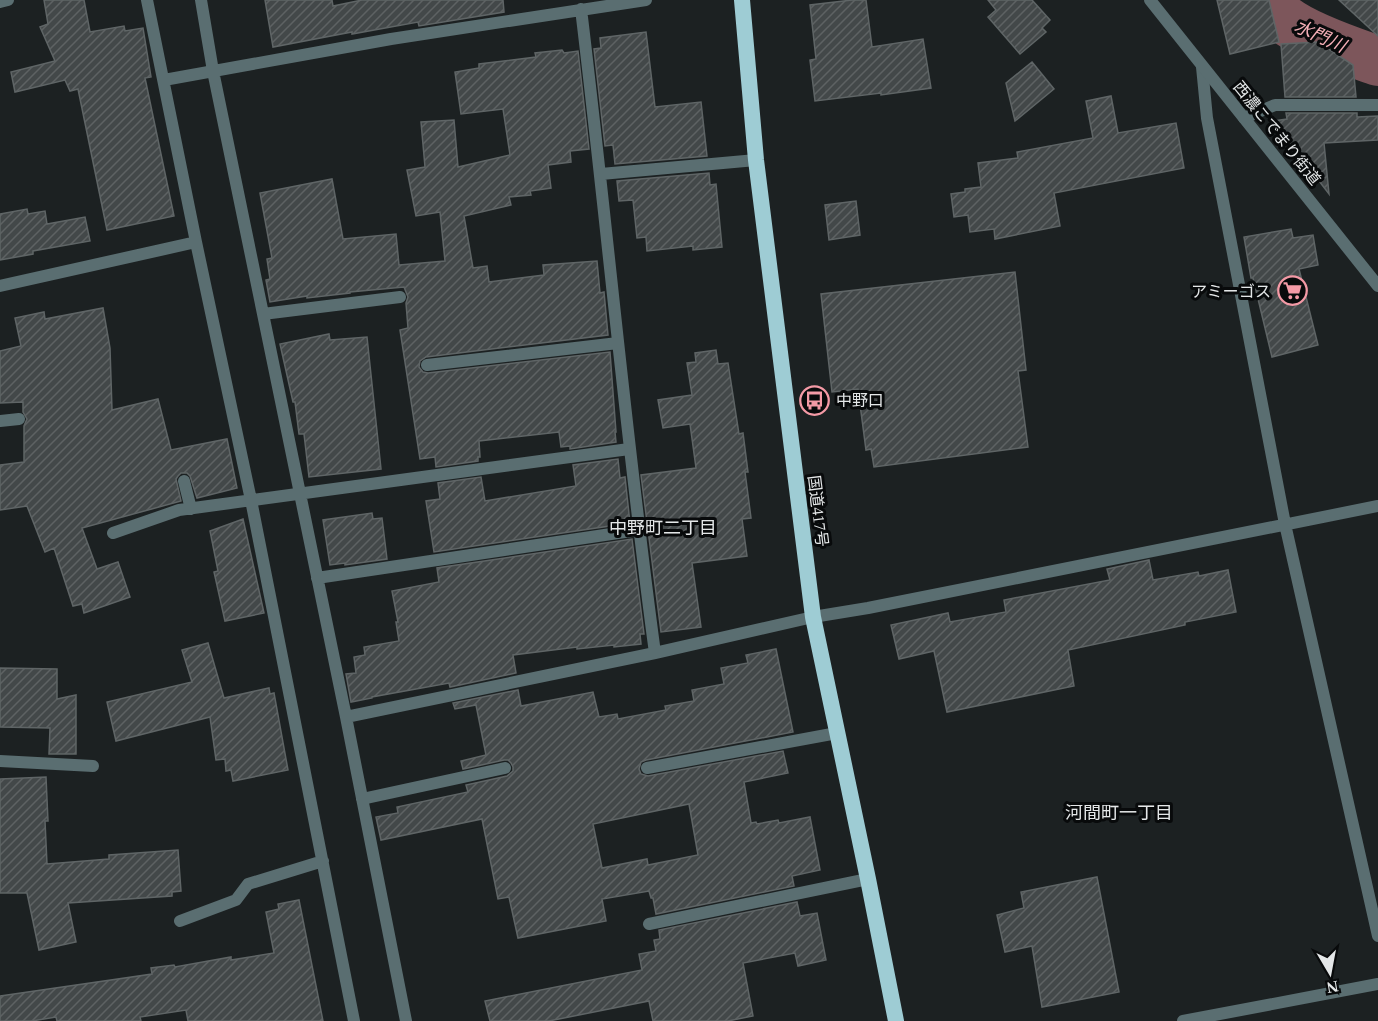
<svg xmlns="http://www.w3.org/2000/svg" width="1378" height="1021" font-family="'Times New Roman','Noto Sans JP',serif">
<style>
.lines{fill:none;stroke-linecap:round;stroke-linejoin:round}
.river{stroke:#7d565b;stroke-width:50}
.building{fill:url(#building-hatch);stroke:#5f6566;stroke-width:1.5;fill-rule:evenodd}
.minor{stroke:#5a6e71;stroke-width:12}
.tertiary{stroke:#5a6e71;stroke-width:12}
.trunk{stroke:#9eccd4;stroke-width:16}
.labels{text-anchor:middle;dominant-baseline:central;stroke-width:6;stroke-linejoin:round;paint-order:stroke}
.street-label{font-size:16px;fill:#e4e7e8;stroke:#080a0b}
.poi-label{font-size:16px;fill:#e4e7e8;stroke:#080a0b;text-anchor:end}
.water-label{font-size:18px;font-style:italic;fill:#f4aeb6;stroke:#080a0b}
.neighbourhood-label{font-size:18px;fill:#e4e7e8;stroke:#080a0b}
</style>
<defs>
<pattern id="building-hatch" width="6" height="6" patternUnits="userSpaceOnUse" patternTransform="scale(1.5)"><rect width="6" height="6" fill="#434849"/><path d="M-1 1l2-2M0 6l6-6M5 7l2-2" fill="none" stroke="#5e6263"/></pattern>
</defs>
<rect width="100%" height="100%" fill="#1c2122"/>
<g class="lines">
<path class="river" d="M 1269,0 C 1279,29 1350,51 1378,61"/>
</g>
<path class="building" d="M 44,0 L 84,0 L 90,32 L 124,26 L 125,31 L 143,28 L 151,77 L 145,78 L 174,216 L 107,230 L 78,89 L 70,91 L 65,80 L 15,92 L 11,72 L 55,61 L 40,27 L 48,24 Z
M 265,0 L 332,0 L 333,6 L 362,0 L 503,0 L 504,12 L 419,26 L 418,22 L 352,34 L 352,32 L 273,47 Z
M 852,0 L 866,0 L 872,47 L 923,39 L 931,88 L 881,95 L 881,93 L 815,101 L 810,60 L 816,59 L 810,5 Z
M 988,0 L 1032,0 L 1050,20 L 1042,28 L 1046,32 L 1020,54 L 988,17 L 996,10 Z
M 1217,0 L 1269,0 L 1279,42 L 1230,54 Z
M 1339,0 L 1378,0 L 1378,36 Z
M 646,32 L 655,107 L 701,102 L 707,156 L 615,164 L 613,145 L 605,146 L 594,49 L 601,48 L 600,38 Z
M 1318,42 L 1353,65 L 1356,97 L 1285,97 L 1281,44 Z
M 562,50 L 564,53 L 578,51 L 589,149 L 570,151 L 571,162 L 548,165 L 551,188 L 530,191 L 531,195 L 509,197 L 511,205 L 464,216 L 473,268 L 487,266 L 489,282 L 544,275 L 543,265 L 597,261 L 600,293 L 604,292 L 608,335 L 426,357 L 420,361 L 419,367 L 423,372 L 428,373 L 610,352 L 616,432 L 615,432 L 616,442 L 570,449 L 570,446 L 561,447 L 559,432 L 479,441 L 480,457 L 478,457 L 478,461 L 436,467 L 435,457 L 420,459 L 400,330 L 408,328 L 406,303 L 408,297 L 404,287 L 350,292 L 350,293 L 307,298 L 307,296 L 270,302 L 266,280 L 270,279 L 267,259 L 272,258 L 260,193 L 332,179 L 343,239 L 396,234 L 399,265 L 445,261 L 440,212 L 416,216 L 407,170 L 425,167 L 421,122 L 454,120 L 458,167 L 510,155 L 503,109 L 461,114 L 455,72 L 479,68 L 479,64 L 536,57 L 535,53 Z
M 1032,62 L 1054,89 L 1015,121 L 1006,83 Z
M 1111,96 L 1118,133 L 1176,123 L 1184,168 L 1054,193 L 1060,226 L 995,239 L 994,229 L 970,232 L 968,215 L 954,217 L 951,194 L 965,192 L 965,189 L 981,187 L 978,163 L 1018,158 L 1017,152 L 1093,138 L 1086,101 Z
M 1286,113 L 1357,113 L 1357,117 L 1378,116 L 1378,140 L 1324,143 L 1329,194 L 1273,121 L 1287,119 Z
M 709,173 L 710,185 L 716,184 L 722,247 L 693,250 L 693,246 L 647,251 L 646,237 L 637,238 L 633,200 L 619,201 L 617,181 Z
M 856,201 L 860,235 L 829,240 L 825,205 Z
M 27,209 L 28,214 L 45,211 L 47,224 L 85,217 L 90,241 L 33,251 L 33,254 L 0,260 L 0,214 Z
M 1291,229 L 1293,238 L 1313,235 L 1318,265 L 1299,269 L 1318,345 L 1272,357 L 1253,278 L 1251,278 L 1244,237 Z
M 1015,272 L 1026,370 L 1018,371 L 1028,447 L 874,467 L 871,449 L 866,450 L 858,389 L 832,392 L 821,294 Z
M 103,308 L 110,348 L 112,410 L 158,399 L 171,450 L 227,439 L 237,488 L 197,498 L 190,476 L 187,473 L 181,473 L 178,476 L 176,479 L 181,501 L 82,528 L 97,569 L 118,562 L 130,597 L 84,613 L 82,604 L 73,606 L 54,548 L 45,552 L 27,506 L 0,510 L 0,465 L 24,462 L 24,426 L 27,419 L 23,412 L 23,402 L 0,403 L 0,351 L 21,346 L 15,318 L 44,312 L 45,319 Z
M 329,334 L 330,340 L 367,337 L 381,469 L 309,477 L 304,434 L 299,434 L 295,402 L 293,402 L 280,344 Z
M 716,350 L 718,364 L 728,363 L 739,434 L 743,433 L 748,472 L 745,472 L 751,518 L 742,519 L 747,556 L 692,563 L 701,627 L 661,632 L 641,475 L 696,468 L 690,424 L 663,428 L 658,400 L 692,395 L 687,363 L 696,362 L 695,353 Z
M 618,459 L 620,478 L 625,477 L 630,523 L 434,552 L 426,501 L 440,499 L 438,483 L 481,477 L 485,501 L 576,486 L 573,465 Z
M 372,513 L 373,519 L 382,518 L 387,559 L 345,565 L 345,563 L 330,565 L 323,520 Z
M 243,519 L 264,613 L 225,621 L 214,572 L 218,571 L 210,531 Z
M 632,539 L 644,634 L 640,634 L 641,644 L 614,647 L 614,645 L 577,649 L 577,647 L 513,655 L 516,673 L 450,687 L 449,683 L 372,697 L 372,698 L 351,702 L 346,674 L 356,673 L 354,657 L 365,655 L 364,647 L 399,641 L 396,622 L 398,622 L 392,591 L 439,582 L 437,568 Z
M 1149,560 L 1153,580 L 1198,572 L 1199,576 L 1228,570 L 1236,612 L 1185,622 L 1185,625 L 1068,650 L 1074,686 L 947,712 L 934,651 L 899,659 L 891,625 L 948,613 L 950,622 L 1006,612 L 1004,600 L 1110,580 L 1107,569 Z
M 208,643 L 224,698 L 269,688 L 270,694 L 274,693 L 288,770 L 233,781 L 231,770 L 226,771 L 225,759 L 216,760 L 210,717 L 116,741 L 107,702 L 192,682 L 182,650 Z
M 776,649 L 793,732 L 646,760 L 641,762 L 639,769 L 641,774 L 648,776 L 783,751 L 788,773 L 744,782 L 751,823 L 756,822 L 757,824 L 778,820 L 779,823 L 810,817 L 820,870 L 792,876 L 794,886 L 656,914 L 653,898 L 651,898 L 649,891 L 602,899 L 606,921 L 518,938 L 509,897 L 498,899 L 482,819 L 381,840 L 376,817 L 398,813 L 397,807 L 468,792 L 466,785 L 507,776 L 513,771 L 513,767 L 511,763 L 508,760 L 504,760 L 463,769 L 461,761 L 486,755 L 476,705 L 455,709 L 453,703 L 518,690 L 521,706 L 593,692 L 599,717 L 617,714 L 618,719 L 666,710 L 665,706 L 694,701 L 692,690 L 724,684 L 721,668 L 748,663 L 746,655 ZM 689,804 L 698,855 L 648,865 L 647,859 L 602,868 L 593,824 Z
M 0,668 L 57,669 L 57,699 L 76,695 L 76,754 L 49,754 L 50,728 L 0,727 Z
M 46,777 L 48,821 L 45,821 L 47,864 L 109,859 L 109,855 L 178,850 L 181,891 L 172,892 L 172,896 L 68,903 L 76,942 L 39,950 L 27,893 L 0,893 L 0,779 Z
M 1097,877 L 1119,992 L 1042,1007 L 1032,946 L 1005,952 L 997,915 L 1024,908 L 1021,892 Z
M 299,900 L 323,1021 L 188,1021 L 186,1010 L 140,1017 L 141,1021 L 57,1021 L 56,1017 L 32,1021 L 0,1021 L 0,996 L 152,974 L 151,968 L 174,965 L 175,967 L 231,957 L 231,960 L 274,953 L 266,912 L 279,909 L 278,904 Z
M 797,902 L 800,916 L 817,913 L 826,960 L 798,966 L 795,953 L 743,963 L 753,1016 L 728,1021 L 653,1021 L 649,1001 L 549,1021 L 490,1021 L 485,1001 L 642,970 L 639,954 L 656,951 L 654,940 L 660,939 L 659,930 Z"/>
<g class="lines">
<path class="minor" d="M 147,0 L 196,242 L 251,500 L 354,1021
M 201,0 L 213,71 L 346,717 L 655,653 L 813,617 L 868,608 L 1378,506
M 0,2 L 8,0
M 581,9 C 607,224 626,439 655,653
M 1202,67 L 1207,118 L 1285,524 L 1378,936
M 164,80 L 391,39 L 646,0
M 1244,118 L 1275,105 L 1378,105
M 601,174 L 756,160
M 0,286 L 196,242
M 263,314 L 400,297
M 427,365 L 618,343
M 0,421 L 19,419
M 184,481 L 191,509
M 113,533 L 179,510 L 629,449
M 317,578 L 638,530
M 346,717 L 406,1021
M 0,761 L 93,766
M 647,768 L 837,733
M 362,799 L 505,768
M 180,921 L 236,900 L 248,884 L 323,861
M 649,924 L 868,879
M 1183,1021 L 1378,984"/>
<path class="tertiary" d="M 1150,0 L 1378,286"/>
<path class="trunk" d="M 742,0 L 756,160 L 813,617 L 868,879 L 896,1021"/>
</g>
<defs>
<symbol id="supermarket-ring" viewBox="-11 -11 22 22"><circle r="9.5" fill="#080a0b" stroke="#f49aa6" stroke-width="1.5"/><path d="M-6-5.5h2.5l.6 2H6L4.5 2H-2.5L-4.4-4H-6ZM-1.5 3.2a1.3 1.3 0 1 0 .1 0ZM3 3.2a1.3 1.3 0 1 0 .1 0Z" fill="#f49aa6"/></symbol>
<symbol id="bus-ring" viewBox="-11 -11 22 22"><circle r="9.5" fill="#080a0b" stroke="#f49aa6" stroke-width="1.5"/><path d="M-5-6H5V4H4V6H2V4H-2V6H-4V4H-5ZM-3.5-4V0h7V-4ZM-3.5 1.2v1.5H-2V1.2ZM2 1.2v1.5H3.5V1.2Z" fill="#f49aa6"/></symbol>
</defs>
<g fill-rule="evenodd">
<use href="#supermarket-ring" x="1276" y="274" width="33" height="33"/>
<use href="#bus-ring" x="798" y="384" width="33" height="33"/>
</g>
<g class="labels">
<g class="street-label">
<text transform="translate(1277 133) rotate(51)">西濃こでまり街道</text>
<text transform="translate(818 511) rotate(83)">国道417号</text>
</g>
<g class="poi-label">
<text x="1271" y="291">アミーゴス</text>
<text x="836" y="400" text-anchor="start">中野口</text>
</g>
<g class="water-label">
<text transform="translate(1320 36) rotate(24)">水門川</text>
</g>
<g class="neighbourhood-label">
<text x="663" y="528">中野町二丁目</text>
<text x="1119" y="813">河間町一丁目</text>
</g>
</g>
<g transform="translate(1330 973) rotate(170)" stroke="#080a0b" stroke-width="4.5" paint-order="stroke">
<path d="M0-4.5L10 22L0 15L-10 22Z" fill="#e4e7e8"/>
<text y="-9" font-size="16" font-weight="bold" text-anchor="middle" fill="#e4e7e8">N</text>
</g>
</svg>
